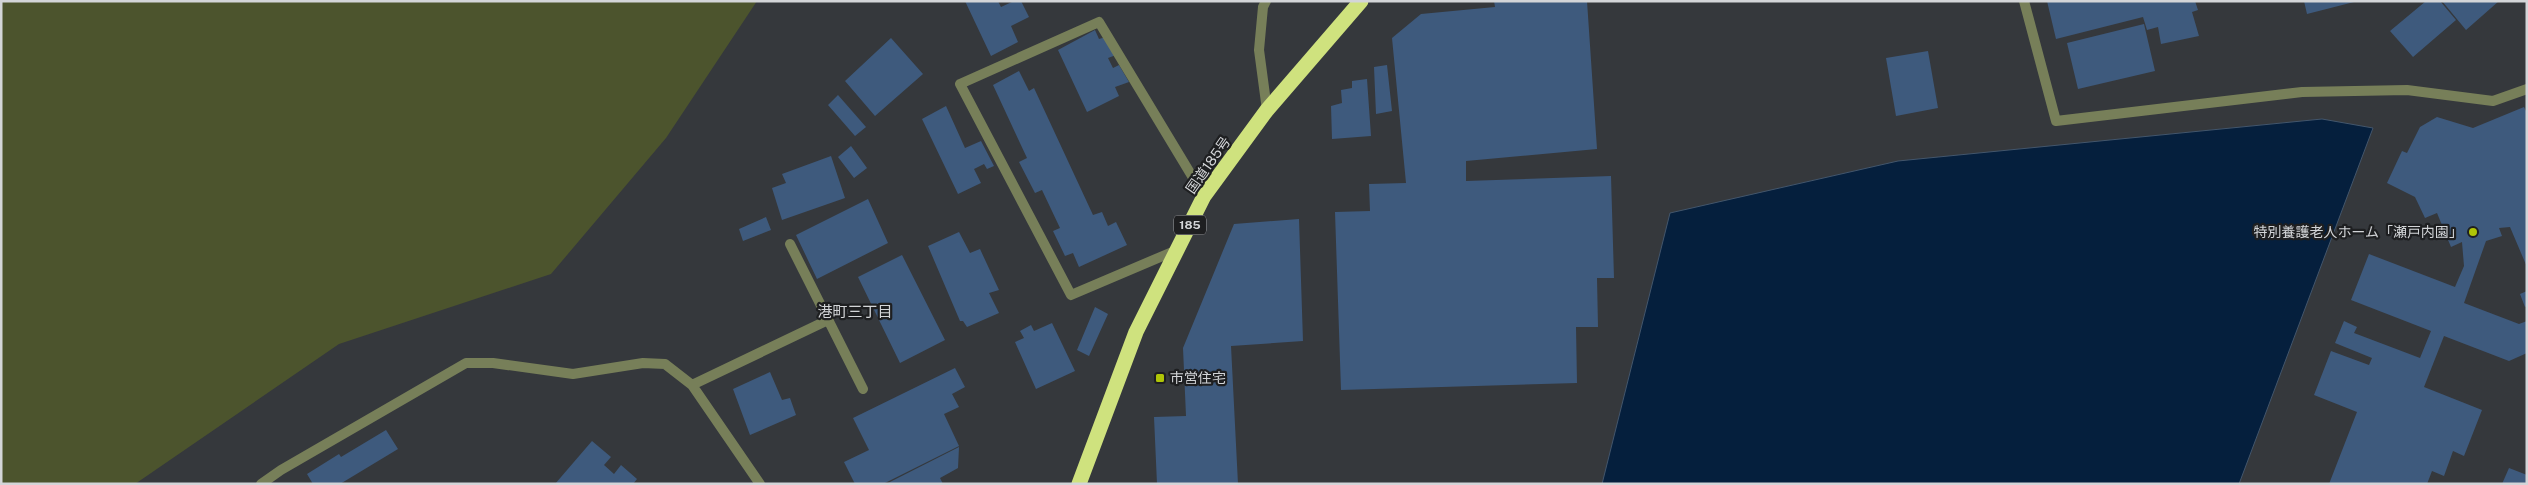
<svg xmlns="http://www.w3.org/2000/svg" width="2528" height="485" font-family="'Public Sans','Noto Sans JP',sans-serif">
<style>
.green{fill:#4c542d}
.water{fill:#051f3d;stroke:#43566c}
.building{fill:#3e5a7d}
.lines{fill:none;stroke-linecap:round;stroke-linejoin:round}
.lane{stroke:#777f59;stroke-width:10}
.street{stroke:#777f59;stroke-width:10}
.highway{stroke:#cfe27e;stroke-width:15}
.poi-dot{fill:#afc507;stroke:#1e1f21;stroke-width:2}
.labels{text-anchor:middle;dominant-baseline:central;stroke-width:4.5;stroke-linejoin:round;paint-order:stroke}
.shield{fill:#1e1f21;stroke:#9d9ea1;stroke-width:1}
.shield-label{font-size:12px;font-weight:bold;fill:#d3d5d8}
.street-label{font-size:14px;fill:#d3d5d8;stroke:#1e1f21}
.poi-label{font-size:14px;fill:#d3d5d8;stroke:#1e1f21;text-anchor:end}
.neighbourhood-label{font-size:15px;fill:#d3d5d8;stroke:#1e1f21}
</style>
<rect width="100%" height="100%" fill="#35383c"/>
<path class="green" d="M 1,1 L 757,1 L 666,138 L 551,274 L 339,344 L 135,484 L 1,484 Z"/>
<path class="water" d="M 2322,119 L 2373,128 L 2239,484 L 1602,484 L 1670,213 L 1898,161 Z"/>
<path class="building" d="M 965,1 L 998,1 L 1001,7 L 1014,1 L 1021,1 L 1029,17 L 1011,26 L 1018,42 L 991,56 Z
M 1494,1 L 1587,1 L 1597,149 L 1466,161 L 1466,181 L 1611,176 L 1614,278 L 1597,278 L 1598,327 L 1576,327 L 1577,383 L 1341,390 L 1335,212 L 1370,211 L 1369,184 L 1406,183 L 1392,38 L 1421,14 L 1495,7 Z
M 2047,1 L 2195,1 L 2198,10 L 2192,12 L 2199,36 L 2161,44 L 2158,27 L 2147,30 L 2143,17 L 2056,39 Z
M 2304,1 L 2354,1 L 2354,2 L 2307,14 Z
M 2426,1 L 2440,1 L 2456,20 L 2413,57 L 2390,31 Z
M 2442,1 L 2499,1 L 2466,30 Z
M 2144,24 L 2155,71 L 2078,89 L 2067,43 Z
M 1095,30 L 1099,39 L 1106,37 L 1116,55 L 1108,58 L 1113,68 L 1119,65 L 1129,82 L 1115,87 L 1119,96 L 1087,112 L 1058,50 Z
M 891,38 L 923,74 L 875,116 L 845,81 Z
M 1928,51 L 1938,108 L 1896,116 L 1886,58 Z
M 1387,65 L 1392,111 L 1376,114 L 1374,67 Z
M 1019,71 L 1029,91 L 1034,88 L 1093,215 L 1102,212 L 1108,226 L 1116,222 L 1127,245 L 1079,267 L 1073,253 L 1065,256 L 1053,231 L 1060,228 L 1042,190 L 1035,193 L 1019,162 L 1027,158 L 993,85 Z
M 1367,79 L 1371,136 L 1332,139 L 1331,106 L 1342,103 L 1341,90 L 1352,88 L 1352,81 Z
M 838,95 L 866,127 L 855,136 L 828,105 Z
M 946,106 L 965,148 L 981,141 L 994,166 L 987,169 L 984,164 L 974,169 L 981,183 L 958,194 L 922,119 Z
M 2524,107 L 2527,113 L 2527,267 L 2510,227 L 2499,228 L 2502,236 L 2486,241 L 2464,303 L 2519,324 L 2527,321 L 2527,353 L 2509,361 L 2444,336 L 2424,387 L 2482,410 L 2464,456 L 2453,451 L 2444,476 L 2432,471 L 2427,484 L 2329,484 L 2357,412 L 2314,395 L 2331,351 L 2369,365 L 2372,358 L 2335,343 L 2344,321 L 2357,327 L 2354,333 L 2420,358 L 2431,331 L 2351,300 L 2369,254 L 2455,287 L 2464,266 L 2462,242 L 2451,247 L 2437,213 L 2425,218 L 2415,197 L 2387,183 L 2402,151 L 2407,153 L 2420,127 L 2437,117 L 2473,128 Z
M 851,146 L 867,168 L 854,178 L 838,157 Z
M 831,156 L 845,198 L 782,220 L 772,188 L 786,183 L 782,174 Z
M 868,199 L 888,243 L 817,279 L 796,235 Z
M 766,217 L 771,230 L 743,241 L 739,229 Z
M 1299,219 L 1303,341 L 1231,346 L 1238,484 L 1157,484 L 1154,417 L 1186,416 L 1183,348 L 1234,224 Z
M 959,232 L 970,253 L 980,249 L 999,290 L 989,293 L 999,313 L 967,327 L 963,321 L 960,321 L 928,246 Z
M 902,255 L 945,340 L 900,363 L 858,277 Z
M 2527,291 L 2527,306 L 2525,307 L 2520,294 Z
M 1095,307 L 1108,314 L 1089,356 L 1077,350 Z
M 1052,323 L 1075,371 L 1036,389 L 1015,342 L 1024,338 L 1020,331 L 1031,325 L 1034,331 Z
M 955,368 L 965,387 L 952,394 L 959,407 L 944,414 L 959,446 L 883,484 L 855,484 L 844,462 L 869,450 L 853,418 Z
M 770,372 L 782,400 L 790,398 L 796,415 L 750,435 L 733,389 Z
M 386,430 L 398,449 L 340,484 L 313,484 L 307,474 L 339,454 L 341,457 Z
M 592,441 L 611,457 L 604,465 L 614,474 L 621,465 L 637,479 L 633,484 L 555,484 Z
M 959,447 L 958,468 L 940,478 L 943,484 L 886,484 Z
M 2509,468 L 2527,475 L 2527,484 L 2502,484 Z"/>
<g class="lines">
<path class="lane" d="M 1266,1 L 1263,7 L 1259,50 L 1267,110"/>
<path class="street" d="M 2024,1 L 2056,121 L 2302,92 L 2407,90 L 2493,101 L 2527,89
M 790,244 L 863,389
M 1177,250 L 1071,295 L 960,84 L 1099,22 L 1204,196
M 692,385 L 828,320
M 261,484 L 281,470 L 466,363 L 493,363 L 573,374 L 643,363 L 665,364 L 692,385 L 760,484"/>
<path class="highway" d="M 1079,484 L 1136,332 L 1204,196 L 1267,110 L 1361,1"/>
</g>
<g class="poi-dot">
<circle cx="2473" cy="232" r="5"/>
<rect x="1155" y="373" width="10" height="10" rx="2.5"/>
</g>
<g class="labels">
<rect class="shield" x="1174" y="215.5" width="32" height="19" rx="4"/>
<g class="shield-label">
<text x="1190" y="225">185</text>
</g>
<g class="street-label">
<text transform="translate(1208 165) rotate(-55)">国道185号</text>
</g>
<g class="poi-label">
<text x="2463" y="232">特別養護老人ホーム「瀬戸内園」</text>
<text x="1170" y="378" text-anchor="start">市営住宅</text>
</g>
<g class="neighbourhood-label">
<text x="855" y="311">港町三丁目</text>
</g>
</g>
<rect width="2528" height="485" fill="none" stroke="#d3d5d8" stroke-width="5"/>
</svg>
